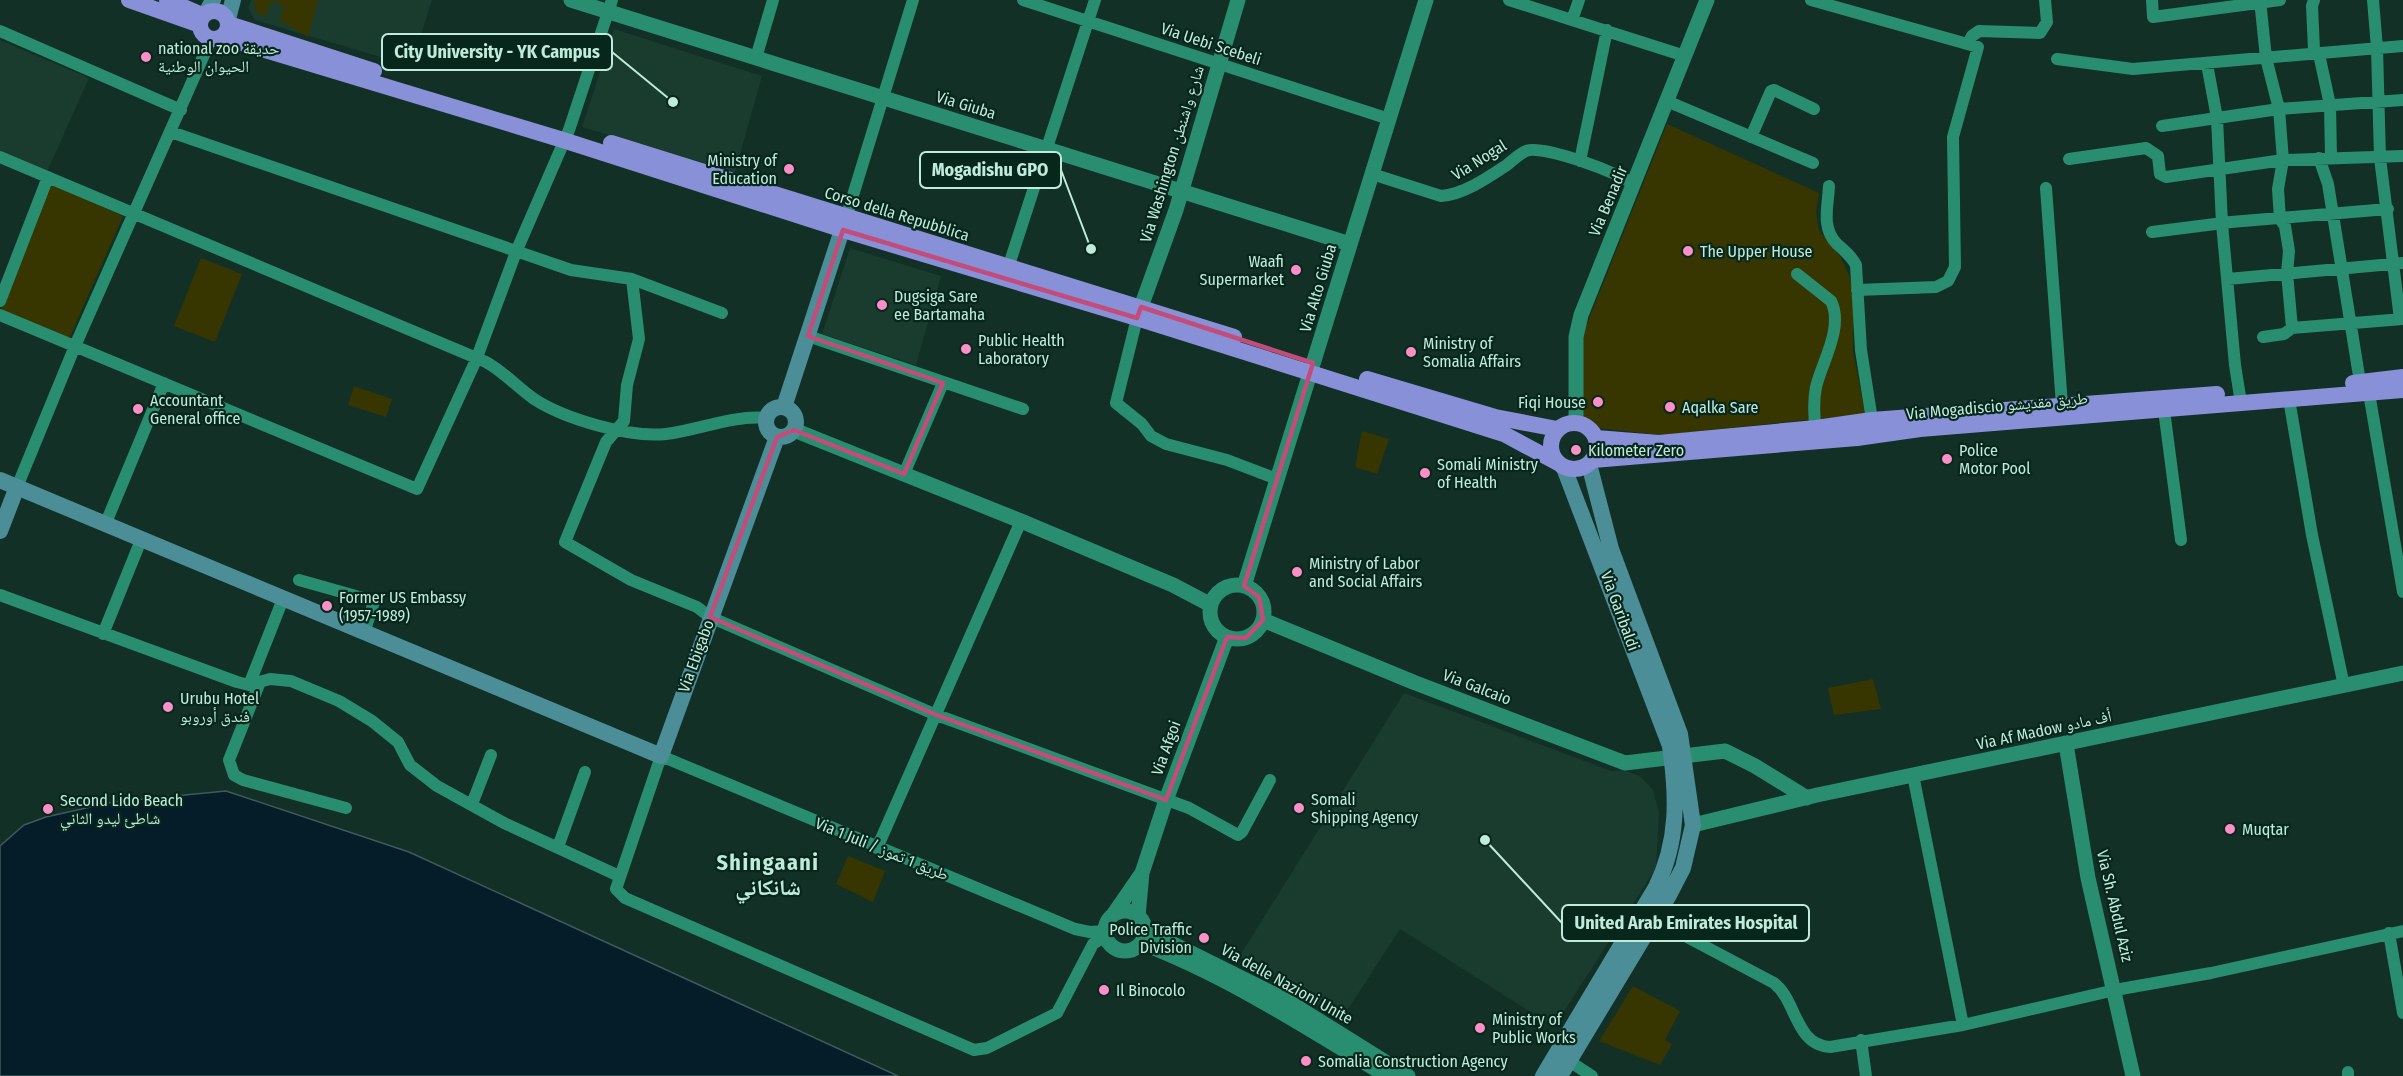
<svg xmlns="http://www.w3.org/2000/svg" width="2403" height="1076" font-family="'Fira Sans Condensed','Noto Naskh Arabic',sans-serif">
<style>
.built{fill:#193c2f}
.green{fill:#373600}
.water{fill:#051d28;stroke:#3d5b5d;stroke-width:1.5}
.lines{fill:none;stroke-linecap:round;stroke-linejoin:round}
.minor{stroke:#298d70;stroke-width:12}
.tertiary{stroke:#298d70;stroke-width:15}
.secondary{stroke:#4c8e97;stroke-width:16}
.trunk{stroke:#8890d8;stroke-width:16}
.marked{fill:none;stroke:#c24d7b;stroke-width:4.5;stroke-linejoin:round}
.poi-dot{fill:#fb8fc6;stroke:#07261c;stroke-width:2}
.labels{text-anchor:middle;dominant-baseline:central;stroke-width:4.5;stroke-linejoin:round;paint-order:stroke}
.street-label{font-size:16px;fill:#c0ebda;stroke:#07261c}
.poi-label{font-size:16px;fill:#c0ebda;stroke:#07261c;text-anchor:start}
.district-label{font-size:22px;font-weight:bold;letter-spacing:1.5px;fill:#c0ebda;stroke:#07261c}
.leader{fill:none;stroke:#c0ebda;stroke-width:2}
.callout-dot{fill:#c0ebda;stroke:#07261c;stroke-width:2}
.callout{fill:#07261c;stroke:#c0ebda;stroke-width:2}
.callout-label{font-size:18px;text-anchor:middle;font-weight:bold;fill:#c0ebda}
</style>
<rect width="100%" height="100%" fill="#123026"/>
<path class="built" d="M 251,0 L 432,0 L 411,66 L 255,20 L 248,8 Z
M 614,29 L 762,76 L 735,172 L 582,127 Z
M 0,40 L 89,78 L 47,172 L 0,153 Z
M 850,248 L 941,276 L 916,365 L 822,334 Z
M 1404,693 L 1611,771 L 1624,770 L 1641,777 L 1653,790 L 1659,812 L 1656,868 L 1554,1027 L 1400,929 L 1341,1020 L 1239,957 Z"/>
<path class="green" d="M 254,0 L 318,0 L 308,37 L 279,20 L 284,7 L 279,5 L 280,2 L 271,2 L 266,16 L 256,13 Z
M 1667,124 L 1819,193 L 1816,213 L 1819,230 L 1840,256 L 1849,275 L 1853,291 L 1853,351 L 1865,414 L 1661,435 L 1598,428 L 1583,418 L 1580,351 L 1585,329 Z
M 51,184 L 123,216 L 69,339 L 0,312 Z
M 201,258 L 242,274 L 215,342 L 174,326 Z
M 354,386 L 392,399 L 386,417 L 348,405 Z
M 1362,431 L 1389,439 L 1377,474 L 1355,467 Z
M 1873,679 L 1881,709 L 1834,715 L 1828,688 Z
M 848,856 L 885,871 L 873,902 L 836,884 Z
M 1633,986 L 1680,1011 L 1665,1040 L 1672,1044 L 1660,1065 L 1599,1041 Z"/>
<path class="water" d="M 226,791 L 409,852 L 898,1076 L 0,1076 L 0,846 L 24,825 L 46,817 L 113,802 Z"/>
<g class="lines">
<path class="minor" d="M 1023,0 L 1389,119
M 1509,0 L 1685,56
M 1811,0 L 1978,47 L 1953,137 L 1955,267 L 1948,281 L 1936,287 L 1857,290
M 2152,0 L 2153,17 L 2280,0
M 2260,0 L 2266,58 L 2279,109 L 2283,160 L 2278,189 L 2280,219 L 2285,226 L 2289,251 L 2287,273 L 2292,328
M 2314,0 L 2312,6 L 2314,50 L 2319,54 L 2330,105 L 2331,157
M 2373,0 L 2377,48 L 2380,158 L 2400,319
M 1572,20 L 1579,0
M 0,31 L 181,110
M 1968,44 L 1972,36 L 1979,31 L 2040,33 L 2047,22 L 2045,0
M 756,58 L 773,0
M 2057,59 L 2133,69 L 2403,46
M 2207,64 L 2217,118 L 2222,224 L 2235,365 L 2241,403
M 1669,102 L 1813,163
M 2162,126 L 2279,109 L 2403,100
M 171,132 L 571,270 L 632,279 L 722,313
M 1751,137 L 1771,91 L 1774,90 L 1814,109
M 0,157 L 486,362 C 504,372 517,387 534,399 C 565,419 629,438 666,434 C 699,430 732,415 766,418
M 2319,158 L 2328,184 L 2360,382
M 2069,159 L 2146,148 L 2158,156 L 2160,174 L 2166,177 L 2283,160 L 2403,156
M 1580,161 L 1607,30
M 1372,174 L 1441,196 C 1463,195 1489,177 1507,165 C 1513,160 1519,154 1526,151 C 1541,144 1621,173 1634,185
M 1829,186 C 1828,207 1821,228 1837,244 C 1845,251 1851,256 1856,265 L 1861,350 L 1872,420
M 2046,188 L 2062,405
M 846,218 L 913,0
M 2152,232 L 2231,222 L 2388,209
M 1006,274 L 1095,0
M 1797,274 L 1831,301 C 1844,327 1822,362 1816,387 C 1813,402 1814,418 1816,434
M 632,279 L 639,339 L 627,385 L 624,421 L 606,442 L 565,542 L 631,580 L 697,607 L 710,617 L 934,714 L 1189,808 L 1238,835 L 1242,832 L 1270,780
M 2228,279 L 2403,263
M 0,301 L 48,177
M 0,315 L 417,489 L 476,360 L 516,252 L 569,130 L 612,0
M 1137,318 L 1116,403 L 1142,424 L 1151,436 L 1166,444 L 1227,460 L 1277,479
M 808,336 L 1023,409
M 2263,337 L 2284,334 L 2292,328 L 2403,319
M 2369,393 L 2403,592
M 2289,399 L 2312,535 L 2344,686
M 2164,410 L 2181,540
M 904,474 L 943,383
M 17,487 L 75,346 L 211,39
M 105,525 L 164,383
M 299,580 L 370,600 L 373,605 L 364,633
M 0,595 L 237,682 L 249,685 L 270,679 L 291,681 L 339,701 L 372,721 L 398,742 L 410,765 L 437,786 L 504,823 L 619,876
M 103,634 L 141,540
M 260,682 L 229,760 L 234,775 L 243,780 L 346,808
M 249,685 L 283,599
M 1913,775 L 1963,1025
M 472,804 L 491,755
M 558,847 L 585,772
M 877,848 L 1021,521
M 1655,920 L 1774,983 C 1797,1001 1795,1045 1830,1047 L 1963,1025 L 2115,990 L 2211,973 L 2403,931
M 1105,931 L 1090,932 L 1075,929 L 661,756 L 616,889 L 625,898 L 974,1050 L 987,1048 L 1057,1013 L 1093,944 L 1105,936
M 2389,933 L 2403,1013
M 1861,1040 L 1866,1076
M 1569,1061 L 1592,1076
M 2348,1076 L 2348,1072"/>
<path class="tertiary" d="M 571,0 L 1350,244
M 1137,318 L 1176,210 L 1238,0
M 1576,422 L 1576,337 L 1581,315 L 1707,0
M 794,430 L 1021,521 L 1173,585 L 1211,605
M1210 612a27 27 0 1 1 54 0a27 27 0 1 1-54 0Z
M 1244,586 L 1426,0
M 1263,620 L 1413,682 L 1625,763 L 1725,751 L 1755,766 L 1807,798
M 2066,744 L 2088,878 L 2133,1076
M 1693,825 L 1817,795 L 2403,673
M1105 931a20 20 0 1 1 40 0a20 20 0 1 1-40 0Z
M 1113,915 L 1142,873
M 1138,916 L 1142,873 L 1166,800 L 1227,637
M 1145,930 L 1286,1000 L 1408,1076
M 1141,943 C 1228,976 1307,1028 1387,1076"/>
<path class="secondary" d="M 206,13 L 213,0
M 228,19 L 233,0
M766 422a15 15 0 1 1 30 0a15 15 0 1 1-30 0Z
M 784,407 L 846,218
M 0,480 L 661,756 L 777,437
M 0,531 L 17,487
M 1543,1076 L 1656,887 C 1679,841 1677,795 1670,746 L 1564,468
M 1560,1076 L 1669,895 L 1683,868 L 1693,825 L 1680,734 L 1611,549 L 1589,464"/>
<path class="trunk" d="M 129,0 L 200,25
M 167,0 L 200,14
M200 25a14 14 0 1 1 28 0a14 14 0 1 1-28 0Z
M 229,24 L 374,71
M 222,37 L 563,140 L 843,230 L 1137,318 L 1504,434 L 1558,463
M 611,143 L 1234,337
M 1367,379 L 1495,417 L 1557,429
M 2353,383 L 2403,377
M1551 446a23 23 0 1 1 46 0a23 23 0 1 1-46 0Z
M 1596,438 L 1659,443 L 1816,428 L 1872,420 L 2217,394
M 1593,460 L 1857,438 L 1920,429 L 2403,390"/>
</g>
<path class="marked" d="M 843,230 L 1137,318 L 1141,307 L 1313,363 L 1244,586 L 1259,597 L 1263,620 L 1246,638 L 1227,637 L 1166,800 L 934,714 L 710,617 L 777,437 L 794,430 L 904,474 L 943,383 L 808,336 Z"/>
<g class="poi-dot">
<circle cx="146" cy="57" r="6"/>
<circle cx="789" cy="169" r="6"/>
<circle cx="1688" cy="251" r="6"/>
<circle cx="1296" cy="270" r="6"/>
<circle cx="882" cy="305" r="6"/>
<circle cx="966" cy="349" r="6"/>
<circle cx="1411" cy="352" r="6"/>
<circle cx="1598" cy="402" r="6"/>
<circle cx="1670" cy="407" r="6"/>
<circle cx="138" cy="409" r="6"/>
<circle cx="1576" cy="450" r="6"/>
<circle cx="1947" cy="459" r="6"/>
<circle cx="1425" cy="473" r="6"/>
<circle cx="1297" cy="572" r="6"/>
<circle cx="327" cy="606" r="6"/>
<circle cx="168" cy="707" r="6"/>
<circle cx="1299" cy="808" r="6"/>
<circle cx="48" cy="809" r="6"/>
<circle cx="2230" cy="829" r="6"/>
<circle cx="1204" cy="938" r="6"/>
<circle cx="1104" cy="990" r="6"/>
<circle cx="1480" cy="1028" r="6"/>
<circle cx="1306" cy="1061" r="6"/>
</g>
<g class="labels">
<g class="street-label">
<text transform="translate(1211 44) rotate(18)">Via Uebi Scebeli</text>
<text transform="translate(966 105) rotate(17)">Via Giuba</text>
<text transform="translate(1172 154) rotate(-73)">Via Washington شارع واشنطن</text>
<text transform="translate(1479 160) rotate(-32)">Via Nogal</text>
<text transform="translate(1608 201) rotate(-67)">Via Benadir</text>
<text transform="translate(897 214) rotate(17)">Corso della Repubblica</text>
<text transform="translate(1318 288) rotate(-73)">Via Alto Giuba</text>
<text transform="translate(1997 406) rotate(-5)">Via Mogadiscio طريق مقديشو</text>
<text transform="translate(1620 611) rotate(70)">Via Garibaldi</text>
<text transform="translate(696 656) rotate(-70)">Via Ebigabo</text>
<text transform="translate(1477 687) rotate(21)">Via Galcaio</text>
<text transform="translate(2044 730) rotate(-12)">Via Af Madow أف مادو</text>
<text transform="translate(1166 748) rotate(-70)">Via Afgoi</text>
<text transform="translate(882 849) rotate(22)">Via 1 Juli / طريق 1 تموز</text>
<text transform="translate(2115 906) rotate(77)">Via Sh. Abdul Aziz</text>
<text transform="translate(1287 984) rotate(29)">Via delle Nazioni Unite</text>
</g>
<g class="poi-label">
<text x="158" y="48">national zoo حديقة<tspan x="158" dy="18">الحيوان الوطنية</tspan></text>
<text x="777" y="160" text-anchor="end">Ministry of<tspan x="777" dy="18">Education</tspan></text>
<text x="1700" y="251">The Upper House</text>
<text x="1284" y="261" text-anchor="end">Waafi<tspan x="1284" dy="18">Supermarket</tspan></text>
<text x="894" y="296">Dugsiga Sare<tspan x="894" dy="18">ee Bartamaha</tspan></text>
<text x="978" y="340">Public Health<tspan x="978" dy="18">Laboratory</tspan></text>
<text x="1423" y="343">Ministry of<tspan x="1423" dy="18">Somalia Affairs</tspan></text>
<text x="150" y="400">Accountant<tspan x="150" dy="18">General office</tspan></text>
<text x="1586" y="402" text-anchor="end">Fiqi House</text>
<text x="1682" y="407">Aqalka Sare</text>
<text x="1588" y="450">Kilometer Zero</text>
<text x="1959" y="450">Police<tspan x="1959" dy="18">Motor Pool</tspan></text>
<text x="1437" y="464">Somali Ministry<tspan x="1437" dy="18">of Health</tspan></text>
<text x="1309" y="563">Ministry of Labor<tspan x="1309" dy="18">and Social Affairs</tspan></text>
<text x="339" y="597">Former US Embassy<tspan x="339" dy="18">(1957-1989)</tspan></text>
<text x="180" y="698">Urubu Hotel<tspan x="180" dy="18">فندق أوروبو</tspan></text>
<text x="1311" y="799">Somali<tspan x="1311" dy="18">Shipping Agency</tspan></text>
<text x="60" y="800">Second Lido Beach<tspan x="60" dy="18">شاطئ ليدو الثاني</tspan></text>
<text x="2242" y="829">Muqtar</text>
<text x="1192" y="929" text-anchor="end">Police Traffic<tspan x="1192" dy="18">Division</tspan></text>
<text x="1116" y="990">Il Binocolo</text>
<text x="1492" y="1019">Ministry of<tspan x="1492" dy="18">Public Works</tspan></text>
<text x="1318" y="1061">Somalia Construction Agency</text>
</g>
<g class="district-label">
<text x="768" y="862">Shingaani<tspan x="768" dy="25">شانكاني</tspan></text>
</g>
</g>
<path class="leader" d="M673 102L612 52M1091 249L1061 170M1485 840L1562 923"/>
<g class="callout-dot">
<circle cx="673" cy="102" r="6"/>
<circle cx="1091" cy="249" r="6"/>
<circle cx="1485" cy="840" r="6"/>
</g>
<g class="callout">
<rect x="382" y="34" width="230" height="36" rx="6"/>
<rect x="920" y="152" width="141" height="36" rx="6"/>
<rect x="1562" y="905" width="247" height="36" rx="6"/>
</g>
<g class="callout-label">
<text x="497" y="58">City University - YK Campus</text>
<text x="990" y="176">Mogadishu GPO</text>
<text x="1686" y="929">United Arab Emirates Hospital</text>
</g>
</svg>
